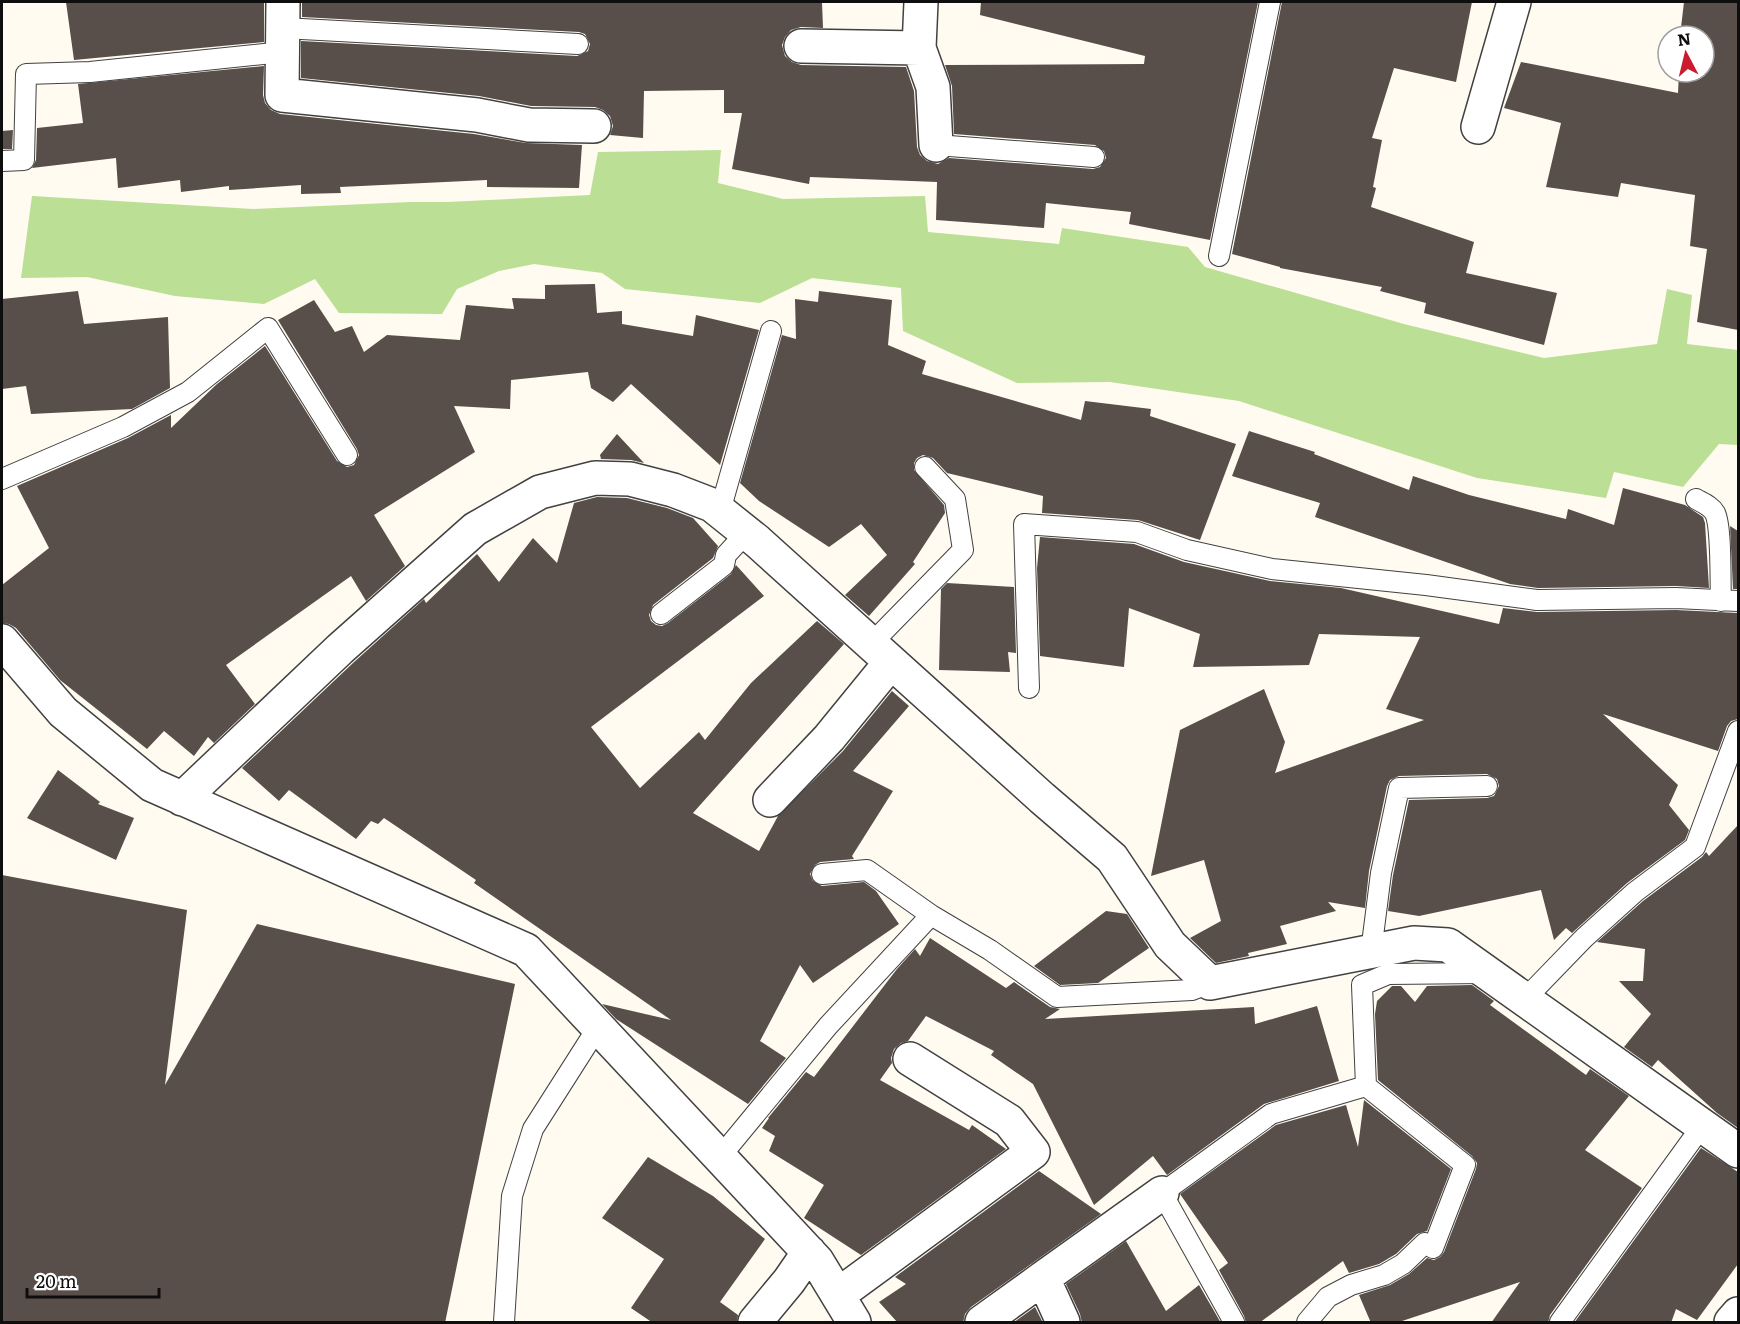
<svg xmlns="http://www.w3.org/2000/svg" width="1740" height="1324" font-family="Literata,serif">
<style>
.forest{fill:#bbdf94}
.building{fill:#584e4a}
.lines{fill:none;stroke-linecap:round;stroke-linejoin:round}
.lane-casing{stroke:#414141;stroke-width:22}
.street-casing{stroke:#414141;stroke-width:36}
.lane{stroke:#fff;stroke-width:20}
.street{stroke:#fff;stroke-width:33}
</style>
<rect width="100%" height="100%" fill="#fffbf0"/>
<path class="forest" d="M 721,150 L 718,183 L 783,199 L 925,196 L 928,232 L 1059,244 L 1062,228 L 1188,247 L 1205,267 L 1404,324 L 1544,358 L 1657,344 L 1667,289 L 1692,295 L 1687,344 L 1738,350 L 1738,445 L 1719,444 L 1683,487 L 1614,472 L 1606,498 L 1477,478 L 1239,401 L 1110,382 L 1017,383 L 903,331 L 901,288 L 812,278 L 760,303 L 625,289 L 602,273 L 534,264 L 499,271 L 457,289 L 442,314 L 339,313 L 315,279 L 264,304 L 175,296 L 87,277 L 21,278 L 32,196 L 253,209 L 410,202 L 447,202 L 590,195 L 598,152 Z"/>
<path class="building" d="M 66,2 L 264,2 L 264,42 L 74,60 Z
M 302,2 L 822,2 L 823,28 L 801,27 L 791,30 L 785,37 L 782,45 L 785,56 L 792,62 L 801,65 L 906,67 L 914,91 L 917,147 L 920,155 L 927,161 L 938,164 L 949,158 L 1093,169 L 1100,167 L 1106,158 L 1104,151 L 1095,145 L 954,134 L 952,86 L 945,65 L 1144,64 L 1145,56 L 980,15 L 981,2 L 1258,2 L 1210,240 L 1129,224 L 1131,212 L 1046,203 L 1044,228 L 936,220 L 937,182 L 810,177 L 809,184 L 732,169 L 742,113 L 724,113 L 724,90 L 644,91 L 643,138 L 610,135 L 613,126 L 610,116 L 603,110 L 595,107 L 531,106 L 479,96 L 301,78 L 301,41 L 577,56 L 588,51 L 590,44 L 585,34 L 579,32 L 302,17 Z
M 1282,2 L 1472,2 L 1456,82 L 1394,68 L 1372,138 L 1382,140 L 1373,187 L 1376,188 L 1371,207 L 1474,242 L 1466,273 L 1557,293 L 1544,345 L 1424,313 L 1426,303 L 1380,291 L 1382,287 L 1280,268 L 1280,267 L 1232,254 Z
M 1684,2 L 1738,2 L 1738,330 L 1697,322 L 1707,249 L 1690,246 L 1695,195 L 1621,183 L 1618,197 L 1546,187 L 1561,123 L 1504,108 L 1521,62 L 1678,93 L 1679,72 L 1704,72 L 1704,36 L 1680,36 Z
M 264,66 L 263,95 L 265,103 L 271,110 L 280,114 L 474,134 L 526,143 L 582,145 L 579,188 L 487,187 L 487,180 L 340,187 L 341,193 L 301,194 L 301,185 L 229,190 L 229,186 L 181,192 L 180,180 L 118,188 L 116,158 L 32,168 L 36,160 L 37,128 L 83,123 L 78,84 Z
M 13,130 L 12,149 L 2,149 L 2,131 Z
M 595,284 L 597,313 L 622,311 L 622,324 L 693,336 L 696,315 L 759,330 L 720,465 L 631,384 L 613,402 L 591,388 L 588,372 L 511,380 L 510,409 L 454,406 L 475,452 L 374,515 L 405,566 L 366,601 L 351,576 L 226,665 L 255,704 L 214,743 L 208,737 L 194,756 L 164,731 L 147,749 L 60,680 L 16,628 L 9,624 L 2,623 L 2,585 L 49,548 L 17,486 L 128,438 L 171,415 L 171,428 L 217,384 L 265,346 L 337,461 L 347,467 L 354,465 L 359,455 L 357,449 L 278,320 L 314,300 L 335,332 L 352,326 L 364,352 L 387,335 L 460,340 L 466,305 L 514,309 L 512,298 L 545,299 L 545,285 Z
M 78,291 L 84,324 L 168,317 L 170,388 L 132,409 L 31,414 L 26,386 L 2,389 L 2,299 Z
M 819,291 L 892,300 L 888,345 L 926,361 L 922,374 L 1081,420 L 1085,401 L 1151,409 L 1150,416 L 1236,444 L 1200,540 L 1138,520 L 1042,513 L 1043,496 L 947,473 L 933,458 L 923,455 L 917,458 L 914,463 L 914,470 L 944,505 L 945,513 L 913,562 L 915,564 L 869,616 L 845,595 L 887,555 L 861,524 L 829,547 L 759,501 L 740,483 L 782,335 L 796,339 L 795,299 L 818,302 Z
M 1249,431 L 1315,452 L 1314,454 L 1409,490 L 1413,476 L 1469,495 L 1566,519 L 1568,509 L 1614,525 L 1623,488 L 1685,505 L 1703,517 L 1705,523 L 1709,588 L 1676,586 L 1538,588 L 1510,584 L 1315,517 L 1320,503 L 1232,476 Z
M 617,434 L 644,463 L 631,460 L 601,459 L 600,455 Z
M 597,497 L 627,498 L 667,508 L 693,518 L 718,546 L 713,558 L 653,605 L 649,615 L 651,621 L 656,625 L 662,626 L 668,623 L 731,574 L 736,565 L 764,596 L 591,727 L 640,788 L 699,732 L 705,740 L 751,683 L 817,621 L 844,644 L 693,813 L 759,851 L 778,816 L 843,751 L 892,691 L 909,706 L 853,771 L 893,791 L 852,856 L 854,859 L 820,862 L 815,865 L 810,874 L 813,881 L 822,886 L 864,882 L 876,891 L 899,924 L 813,983 L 800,965 L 760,1041 L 786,1058 L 748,1104 L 616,1019 L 602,1004 L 671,1020 L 474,883 L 476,880 L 384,818 L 378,824 L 371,821 L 356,839 L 289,790 L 279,801 L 242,768 L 353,663 L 424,599 L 426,603 L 477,554 L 499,582 L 533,538 L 557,563 L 574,503 Z
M 1730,526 L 1738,531 L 1738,589 L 1733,589 Z
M 1040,537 L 1134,544 L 1184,562 L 1270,581 L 1341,588 L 1499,624 L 1503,608 L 1537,612 L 1676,610 L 1738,613 L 1738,719 L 1731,721 L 1727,726 L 1718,751 L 1603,714 L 1678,785 L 1669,805 L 1689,830 L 1685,840 L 1627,883 L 1572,933 L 1566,928 L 1554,940 L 1541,890 L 1419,916 L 1388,911 L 1393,875 L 1409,800 L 1487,798 L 1494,796 L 1499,786 L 1497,779 L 1487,774 L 1399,776 L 1390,780 L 1387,786 L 1369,871 L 1365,908 L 1328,902 L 1336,911 L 1280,926 L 1287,944 L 1248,953 L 1249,956 L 1216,963 L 1190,938 L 1221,921 L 1204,860 L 1151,876 L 1180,730 L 1264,689 L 1285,742 L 1275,773 L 1424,720 L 1386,709 L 1420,637 L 1319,634 L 1309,665 L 1193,667 L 1200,634 L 1129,608 L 1124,667 L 1040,656 L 1037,568 Z
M 947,583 L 1014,587 L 1016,653 L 1008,652 L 1010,672 L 939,670 L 941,589 Z
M 58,770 L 100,802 L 98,804 L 134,818 L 116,860 L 27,818 Z
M 1738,825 L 1738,1128 L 1717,1113 L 1658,1060 L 1652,1067 L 1624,1047 L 1651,1014 L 1619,981 L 1643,981 L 1645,949 L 1597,942 L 1643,901 L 1702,857 L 1706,852 L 1709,856 Z
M 2,875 L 187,910 L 165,1085 L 257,924 L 515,984 L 445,1323 L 2,1323 Z
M 1106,911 L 1127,914 L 1149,948 L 1098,983 L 1060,985 L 1034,966 Z
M 930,938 L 1006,988 L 1014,982 L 1050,1007 L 1060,1009 L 1045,1019 L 1254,1007 L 1255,1024 L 1317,1006 L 1339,1081 L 1264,1104 L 1167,1175 L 1153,1156 L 1094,1205 L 1033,1084 L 991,1055 L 994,1051 L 926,1016 L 908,1041 L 901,1043 L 894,1049 L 891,1058 L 892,1063 L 880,1080 L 969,1130 L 972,1125 L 1006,1149 L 861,1255 L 804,1218 L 824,1185 L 769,1151 L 775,1136 L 762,1128 L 769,1118 L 768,1118 L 806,1072 L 814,1077 L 897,969 L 915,949 L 920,956 Z
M 1472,985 L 1494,1001 L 1490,1005 L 1586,1075 L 1590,1069 L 1629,1096 L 1585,1150 L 1642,1188 L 1550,1315 L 1548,1323 L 1491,1323 L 1520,1282 L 1396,1323 L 1371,1323 L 1359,1295 L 1390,1285 L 1409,1274 L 1427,1258 L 1434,1260 L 1440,1257 L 1444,1252 L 1476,1169 L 1477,1163 L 1472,1156 L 1378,1080 L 1375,1014 L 1377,1001 L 1392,986 L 1401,986 L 1415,1002 L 1427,986 Z
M 1364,1100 L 1451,1169 L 1427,1231 L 1417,1234 L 1396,1254 L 1379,1264 L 1349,1273 L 1343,1261 L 1259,1323 L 1246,1323 L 1244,1316 L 1219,1270 L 1228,1263 L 1180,1194 L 1276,1125 L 1346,1105 L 1358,1147 Z
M 1701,1148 L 1738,1172 L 1738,1264 L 1697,1320 L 1676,1309 L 1671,1323 L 1574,1323 Z
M 648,1157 L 713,1196 L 765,1239 L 720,1302 L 738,1315 L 737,1323 L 653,1323 L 631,1308 L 664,1259 L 602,1218 Z
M 1039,1171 L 1101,1214 L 971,1307 L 965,1314 L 963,1323 L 898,1323 L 879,1302 L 906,1284 L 895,1277 Z
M 1126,1241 L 1166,1311 L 1199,1285 L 1221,1323 L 1082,1323 L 1080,1314 L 1066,1284 Z
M 1035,1307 L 1043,1323 L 1013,1323 Z"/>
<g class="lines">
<defs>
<path id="lane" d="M 283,28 L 578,44
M 936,145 L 1094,157
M 2,161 L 24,160 L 26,74 L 90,72 L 283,52
M 1219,256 L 1270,2
M 2,479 L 123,427 L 188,392 L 268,328 L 347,455
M 1696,499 C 1703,503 1711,506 1715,513 C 1722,528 1720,582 1721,601
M 720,511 L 771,331
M 661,614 L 724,565 L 726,555 L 747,532
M 871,644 L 963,550 L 955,499 L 925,467
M 1029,688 L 1024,524 L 1137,532 L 1187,550 L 1272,569 L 1426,585 L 1537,600 L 1676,598 L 1738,601
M 822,874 L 867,870 L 931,915 L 990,950 L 1057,997 L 1192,990 L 1210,983
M 1371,952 L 1381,873 L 1399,788 L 1487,786
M 1524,1000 L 1584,938 L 1635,892 L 1695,847 L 1738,731
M 720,1157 L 828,1026 L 931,915
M 504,1322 L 512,1196 L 533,1129 L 598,1027
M 1234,1322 L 1162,1193 L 1271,1114 L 1366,1086
M 1307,1322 L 1328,1297 L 1351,1285 L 1384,1275 L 1403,1264 L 1425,1243 L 1433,1248 L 1465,1165 L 1366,1086 L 1362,985 L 1388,974 L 1486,973
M 1560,1322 L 1702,1126"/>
<path id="street" d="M 283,2 L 282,95 L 477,115 L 529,125 L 594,126
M 921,2 L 919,48 L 933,87 L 936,145
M 801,46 L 919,48
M 1478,127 L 1514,2
M 2,641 L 63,712 L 152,785 L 526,950 L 817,1261 L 854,1322
M 182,799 L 340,649 L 475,529 L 540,492 L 595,478 L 630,479 L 673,490 L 712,505 L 757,541 L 1042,798 L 1112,858 L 1170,945 L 1210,983 L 1414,943 L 1448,945 L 1738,1151
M 770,800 L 829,738 L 891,662
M 1043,1278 L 1162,1193
M 838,1295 L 1033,1152 L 1009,1121 L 910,1059
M 755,1322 L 789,1281 L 809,1252
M 982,1322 L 1043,1278 L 1063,1322
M 1731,1322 L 1738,1314"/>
</defs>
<use href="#lane" class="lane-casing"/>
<use href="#street" class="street-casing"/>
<use href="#lane" class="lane"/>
<use href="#street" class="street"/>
</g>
<rect width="1740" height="1324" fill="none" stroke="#0e0e0e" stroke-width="6"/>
<g transform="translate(1686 54) rotate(353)"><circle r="28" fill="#ffffff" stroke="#9f9f9f" stroke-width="1.5"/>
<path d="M0-4.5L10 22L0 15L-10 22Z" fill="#ca1b2f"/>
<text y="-9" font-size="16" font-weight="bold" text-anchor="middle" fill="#0e0e0e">N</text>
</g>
<path d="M27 1288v9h132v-9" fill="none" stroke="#0e0e0e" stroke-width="3"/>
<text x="36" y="1288" font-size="18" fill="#0e0e0e" stroke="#ffffff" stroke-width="4.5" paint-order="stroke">20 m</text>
</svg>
